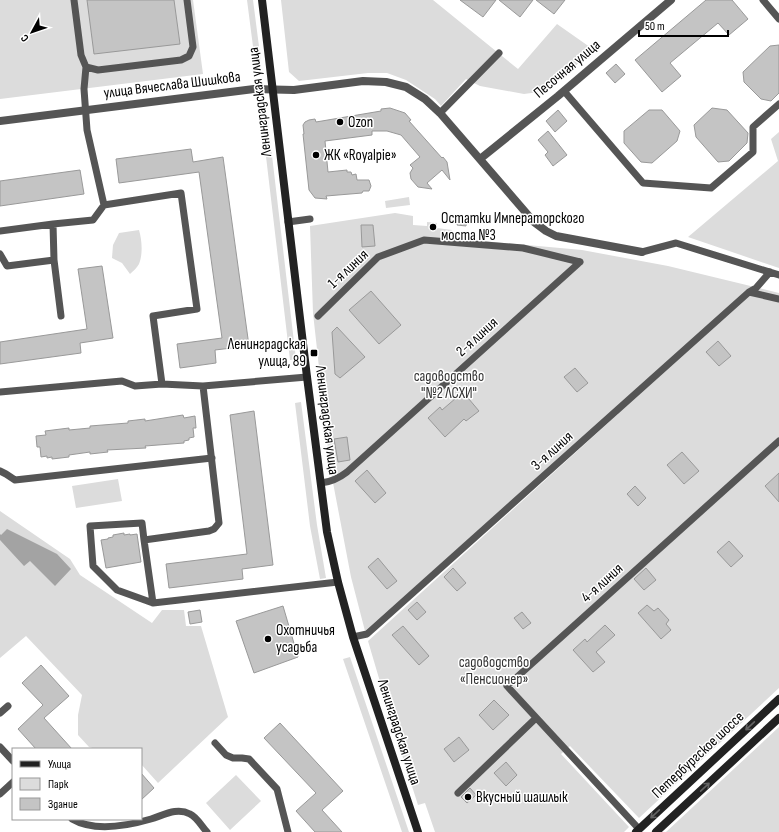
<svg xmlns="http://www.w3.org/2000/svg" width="779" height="832" font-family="'Sofia Sans Condensed',sans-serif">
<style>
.green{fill:#dcdcdc}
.water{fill:#a3a3a3}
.building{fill:#c4c4c4;stroke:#999}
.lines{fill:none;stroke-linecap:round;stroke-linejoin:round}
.lane{stroke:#555;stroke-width:7}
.street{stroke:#555;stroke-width:8}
.secondary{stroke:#222;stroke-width:8}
.oneway{stroke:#646464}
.poi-dot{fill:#000;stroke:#fff;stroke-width:1.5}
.labels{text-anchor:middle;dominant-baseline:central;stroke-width:3;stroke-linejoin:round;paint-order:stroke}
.street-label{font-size:15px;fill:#000;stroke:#fff}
.poi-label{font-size:15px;fill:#000;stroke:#fff;text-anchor:start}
.park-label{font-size:15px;fill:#333;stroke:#fff}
</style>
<rect width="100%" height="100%" fill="#fff"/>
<path class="green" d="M 0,0 L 193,0 L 203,74 L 0,99 Z
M 247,0 L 253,0 L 261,62 L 255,62 Z
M 281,0 L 433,0 L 518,69 L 557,24 L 594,50 L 546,91 L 524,94 L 480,86 L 466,79 L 441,106 L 435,99 L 406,80 L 387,73 L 368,73 L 299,81 L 289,72 Z
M 267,113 L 296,359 L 290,360 L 261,114 Z
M 779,132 L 779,268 L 688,237 L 778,161 L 771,139 Z
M 409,197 L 410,205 L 386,208 L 385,201 Z
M 395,213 L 413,216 L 413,225 L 427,226 L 427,222 L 437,223 L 437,228 L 452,230 L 451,238 L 582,250 L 668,266 L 779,293 L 779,688 L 639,818 L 570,746 L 561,754 L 629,827 L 624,832 L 435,832 L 425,803 L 418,805 L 396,736 L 368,641 L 618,414 L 614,410 L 365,631 L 351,577 L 330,467 L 313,313 L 310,226 Z
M 139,230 C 142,240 143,254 139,264 C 137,268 133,271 130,274 L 122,263 L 112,258 L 113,245 L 119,233 Z
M 301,402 L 317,525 L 326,578 L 320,579 L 310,526 L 295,403 Z
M 118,479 L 122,501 L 76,508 L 72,486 Z
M 0,511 L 70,559 L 80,575 L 152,623 L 162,610 L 184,610 L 186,626 L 201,626 L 228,717 L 158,783 L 141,764 L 141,749 L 96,749 L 89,747 L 78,735 L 78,715 L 82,695 L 26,636 L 0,658 Z
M 350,657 L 409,832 L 402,832 L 343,659 Z
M 779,727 L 779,832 L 666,832 Z
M 236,775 L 261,801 L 230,830 L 206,803 Z"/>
<path class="water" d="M 7,529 L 57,554 L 71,569 L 55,586 L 30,561 L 24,566 L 0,540 L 0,534 L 1,535 Z"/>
<path class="building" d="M 87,0 L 174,0 L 180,44 L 94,54 Z
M 460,0 L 496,0 L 483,17 Z
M 499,0 L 533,0 L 520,17 Z
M 536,0 L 565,0 L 554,14 Z
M 706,0 L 732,0 L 748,19 L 729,35 L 718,23 L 670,63 L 681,76 L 662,92 L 635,60 Z
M 779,45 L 779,93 L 771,101 L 761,99 L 744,82 L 743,72 L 770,46 Z
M 616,64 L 625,74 L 615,83 L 606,73 Z
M 390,108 L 405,113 L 411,120 L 409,121 L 442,158 L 443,157 L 447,162 L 450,180 L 442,170 L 427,183 L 432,189 L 418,187 L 411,179 L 410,173 L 413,168 L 410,165 L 420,157 L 401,135 L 387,131 L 372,131 L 372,135 L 325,141 L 328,172 L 347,170 L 347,172 L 351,172 L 352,175 L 356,174 L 357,180 L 369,180 L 371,186 L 369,191 L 363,191 L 362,193 L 326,196 L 327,199 L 315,198 L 309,190 L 303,134 L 304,134 L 303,125 L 305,122 L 309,120 L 315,119 L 316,122 L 381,111 L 381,109 Z
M 712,108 L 727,110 L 748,133 L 747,143 L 729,161 L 718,162 L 696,137 L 694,125 Z
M 558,110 L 567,121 L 555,132 L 546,121 Z
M 649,110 L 662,110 L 680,131 L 677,141 L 652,163 L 641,162 L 624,143 L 624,131 Z
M 548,131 L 567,155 L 553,166 L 545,155 L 548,152 L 538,140 Z
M 191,149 L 193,162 L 223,157 L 249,346 L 215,350 L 216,363 L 180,368 L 177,344 L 222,338 L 199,172 L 119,183 L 116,159 Z
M 80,170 L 84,194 L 0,206 L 0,181 Z
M 457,216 L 467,216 L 466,226 L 457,225 Z
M 361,225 L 373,225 L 375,246 L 362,247 Z
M 102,266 L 113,338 L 80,343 L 81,353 L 0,364 L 0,342 L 87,329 L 78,269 Z
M 371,291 L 401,325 L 379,344 L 349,310 Z
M 337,327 L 365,357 L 340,378 L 335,374 L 332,332 Z
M 718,341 L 731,356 L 719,366 L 706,352 Z
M 575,368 L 588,383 L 577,392 L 564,377 Z
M 463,392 L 479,411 L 466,421 L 464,419 L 445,437 L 428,418 L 440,407 L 442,410 Z
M 254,411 L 273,565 L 242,569 L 243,579 L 169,588 L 166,564 L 247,554 L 230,415 Z
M 183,415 L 184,418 L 195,416 L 196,428 L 193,428 L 194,437 L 189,438 L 189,440 L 184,441 L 184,443 L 145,446 L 146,448 L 107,450 L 108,452 L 90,454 L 90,452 L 69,455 L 69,457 L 52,459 L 52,457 L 47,458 L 47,456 L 41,457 L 40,447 L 37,447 L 36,436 L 46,435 L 45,431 L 69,428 L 69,430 L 90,428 L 90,426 L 128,423 L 128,421 L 145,419 L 145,421 Z
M 347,437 L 350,460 L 338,462 L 334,439 Z
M 682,452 L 699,471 L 684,484 L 667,465 Z
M 367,470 L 386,493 L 375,503 L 355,481 Z
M 779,473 L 779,502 L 765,486 Z
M 635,486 L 646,498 L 638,506 L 627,494 Z
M 124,533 L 124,535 L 130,534 L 130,535 L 137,534 L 141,562 L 106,568 L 101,540 L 108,539 L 108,538 L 113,537 L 113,535 Z
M 729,541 L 743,556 L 731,567 L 717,552 Z
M 378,558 L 397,581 L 387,589 L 368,567 Z
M 453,568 L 466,583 L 457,591 L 444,577 Z
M 646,568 L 656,580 L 644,590 L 634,579 Z
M 417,602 L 426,612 L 417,620 L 408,610 Z
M 647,605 L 654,611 L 658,608 L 669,620 L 666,624 L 671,630 L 661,639 L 638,613 Z
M 283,606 L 298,657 L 254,673 L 236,621 Z
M 200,610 L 202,622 L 190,624 L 188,612 Z
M 522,612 L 531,623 L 523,629 L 514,618 Z
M 605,625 L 615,635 L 596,652 L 605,662 L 593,672 L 573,650 L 585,639 L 587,642 Z
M 403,626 L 429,656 L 419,665 L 392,635 Z
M 41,665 L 69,696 L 44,718 L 72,749 L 36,749 L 18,729 L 43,705 L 22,683 Z
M 494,700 L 509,715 L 493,730 L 479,715 Z
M 280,723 L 343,791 L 322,810 L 342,832 L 315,832 L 296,811 L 316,793 L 264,738 Z
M 459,737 L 469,750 L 454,762 L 444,749 Z
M 506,762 L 517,775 L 506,786 L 494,773 Z
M 141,773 L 154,788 L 141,800 Z
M 470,788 L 476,795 L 467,803 L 461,797 Z"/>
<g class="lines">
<path class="lane" d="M 74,0 L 81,55 L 86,67 L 98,70 L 181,60 L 189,56 L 193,47 L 187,0
M 763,0 L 779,19
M 86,67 L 84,89 L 87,130 L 104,205
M 564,91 L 643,183 L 711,188 L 753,152 L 753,127 L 779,104
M 440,113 L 499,53
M 288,222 L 310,219
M 53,224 L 54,260 L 61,316
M 0,231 L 53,224 L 93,220 L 104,205 L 181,193 L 197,309 L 153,316 L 162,384 L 203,386 L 307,377
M 642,252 L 676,243 L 779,275
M 0,254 L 7,266 L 54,260
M 749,292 L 779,299
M 318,316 L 378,257 L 424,240 L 523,248 L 580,262
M 203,386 L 219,523 L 214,529 L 209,531 L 144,540 L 142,523 L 90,526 L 93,566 L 117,590 L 153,603 L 338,582
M 0,392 L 122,381 L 135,386 L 162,384
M 0,471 L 6,474 L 15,480 L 212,458
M 321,483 C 331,482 338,479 347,472 L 580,262
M 144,540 L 153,603
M 353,637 L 367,634 L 749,292 L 756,288 L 770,272
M 0,713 L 8,706
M 215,743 L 226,755 L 233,758 L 242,758 L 249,759 L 277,789 L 288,832
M 0,747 L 13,761
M 458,793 L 535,719
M 0,794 L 13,782
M 72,819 C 94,832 127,826 151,819 C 164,815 177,807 190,814 C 197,817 202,827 207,832
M 639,829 L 507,686 L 779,441"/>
<path class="street" d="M 0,121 L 254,89 L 294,90 L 363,81 L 386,82 L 406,87 L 425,99 L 440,113 L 534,222 L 546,231 L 556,236 L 642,252
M 480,159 L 558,96 L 671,0"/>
<path class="secondary" d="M 262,0 L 307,377 L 327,532 L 338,582 L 353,637 L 418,832
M 636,832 L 779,699
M 656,832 L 779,718"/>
</g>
<defs><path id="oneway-shaft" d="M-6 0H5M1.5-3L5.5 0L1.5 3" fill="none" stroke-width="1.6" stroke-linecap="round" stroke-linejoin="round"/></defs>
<g class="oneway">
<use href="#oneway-shaft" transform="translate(750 726) rotate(137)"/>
<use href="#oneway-shaft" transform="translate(705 787) rotate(-43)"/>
<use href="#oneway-shaft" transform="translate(655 814) rotate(137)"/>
</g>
<g class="poi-dot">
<circle cx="340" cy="122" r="4"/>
<circle cx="316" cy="155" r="4"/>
<circle cx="433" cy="227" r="4"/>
<rect x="310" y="349" width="8" height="8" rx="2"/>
<circle cx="268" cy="639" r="4"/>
<circle cx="468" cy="797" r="4"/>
</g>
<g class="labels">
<g class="street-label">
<text transform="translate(567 69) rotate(-40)">Песочная улица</text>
<text transform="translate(172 85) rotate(-7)">улица Вячеслава Шишкова</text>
<text transform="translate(260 102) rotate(-97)">Ленинградская улица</text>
<text transform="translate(348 269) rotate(-43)">1-я линия</text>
<text transform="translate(477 337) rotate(-42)">2-я линия</text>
<text transform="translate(327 420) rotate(83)">Ленинградская улица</text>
<text transform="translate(552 451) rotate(-42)">3-я линия</text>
<text transform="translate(602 583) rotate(-42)">4-я линия</text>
<text transform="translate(399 732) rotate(72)">Ленинградская улица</text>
<text transform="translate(698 755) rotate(-43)">Петербургское шоссе</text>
</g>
<g class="poi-label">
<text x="348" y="122">Ozon</text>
<text x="324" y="155">ЖК «Royalpie»</text>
<text x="441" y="218">Остатки Императорского<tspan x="441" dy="17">моста №3</tspan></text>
<text x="306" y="344" text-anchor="end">Ленинградская<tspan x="306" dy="17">улица, 89</tspan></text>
<text x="276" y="630">Охотничья<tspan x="276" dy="17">усадьба</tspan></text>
<text x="476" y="797">Вкусный шашлык</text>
</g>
<g class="park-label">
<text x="449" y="376">садоводство<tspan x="449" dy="17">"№2 ЛСХИ"</tspan></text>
<text x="494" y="662">садоводство<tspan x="494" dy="17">«Пенсионер»</tspan></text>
</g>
</g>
<rect x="12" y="748" width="130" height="72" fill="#ffffff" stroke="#999999"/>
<rect x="20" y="761" width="20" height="6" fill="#222222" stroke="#999999"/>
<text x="48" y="768" font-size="12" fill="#000000">Улица</text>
<rect x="20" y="778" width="20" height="12" fill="#dcdcdc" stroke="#999999"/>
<text x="48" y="788" font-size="12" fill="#000000">Парк</text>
<rect x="20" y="798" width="20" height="12" fill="#c4c4c4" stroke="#999999"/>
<text x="48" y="808" font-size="12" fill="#000000">Здание</text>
<g transform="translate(32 32) rotate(230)" stroke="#ffffff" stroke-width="3" paint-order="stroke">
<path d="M0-3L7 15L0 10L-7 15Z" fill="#000000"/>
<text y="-6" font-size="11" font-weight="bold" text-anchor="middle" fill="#000000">С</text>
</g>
<path d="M639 30v6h89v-6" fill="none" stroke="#000000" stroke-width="2"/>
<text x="645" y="30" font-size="12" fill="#000000" stroke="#ffffff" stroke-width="3" paint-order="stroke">50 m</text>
</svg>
